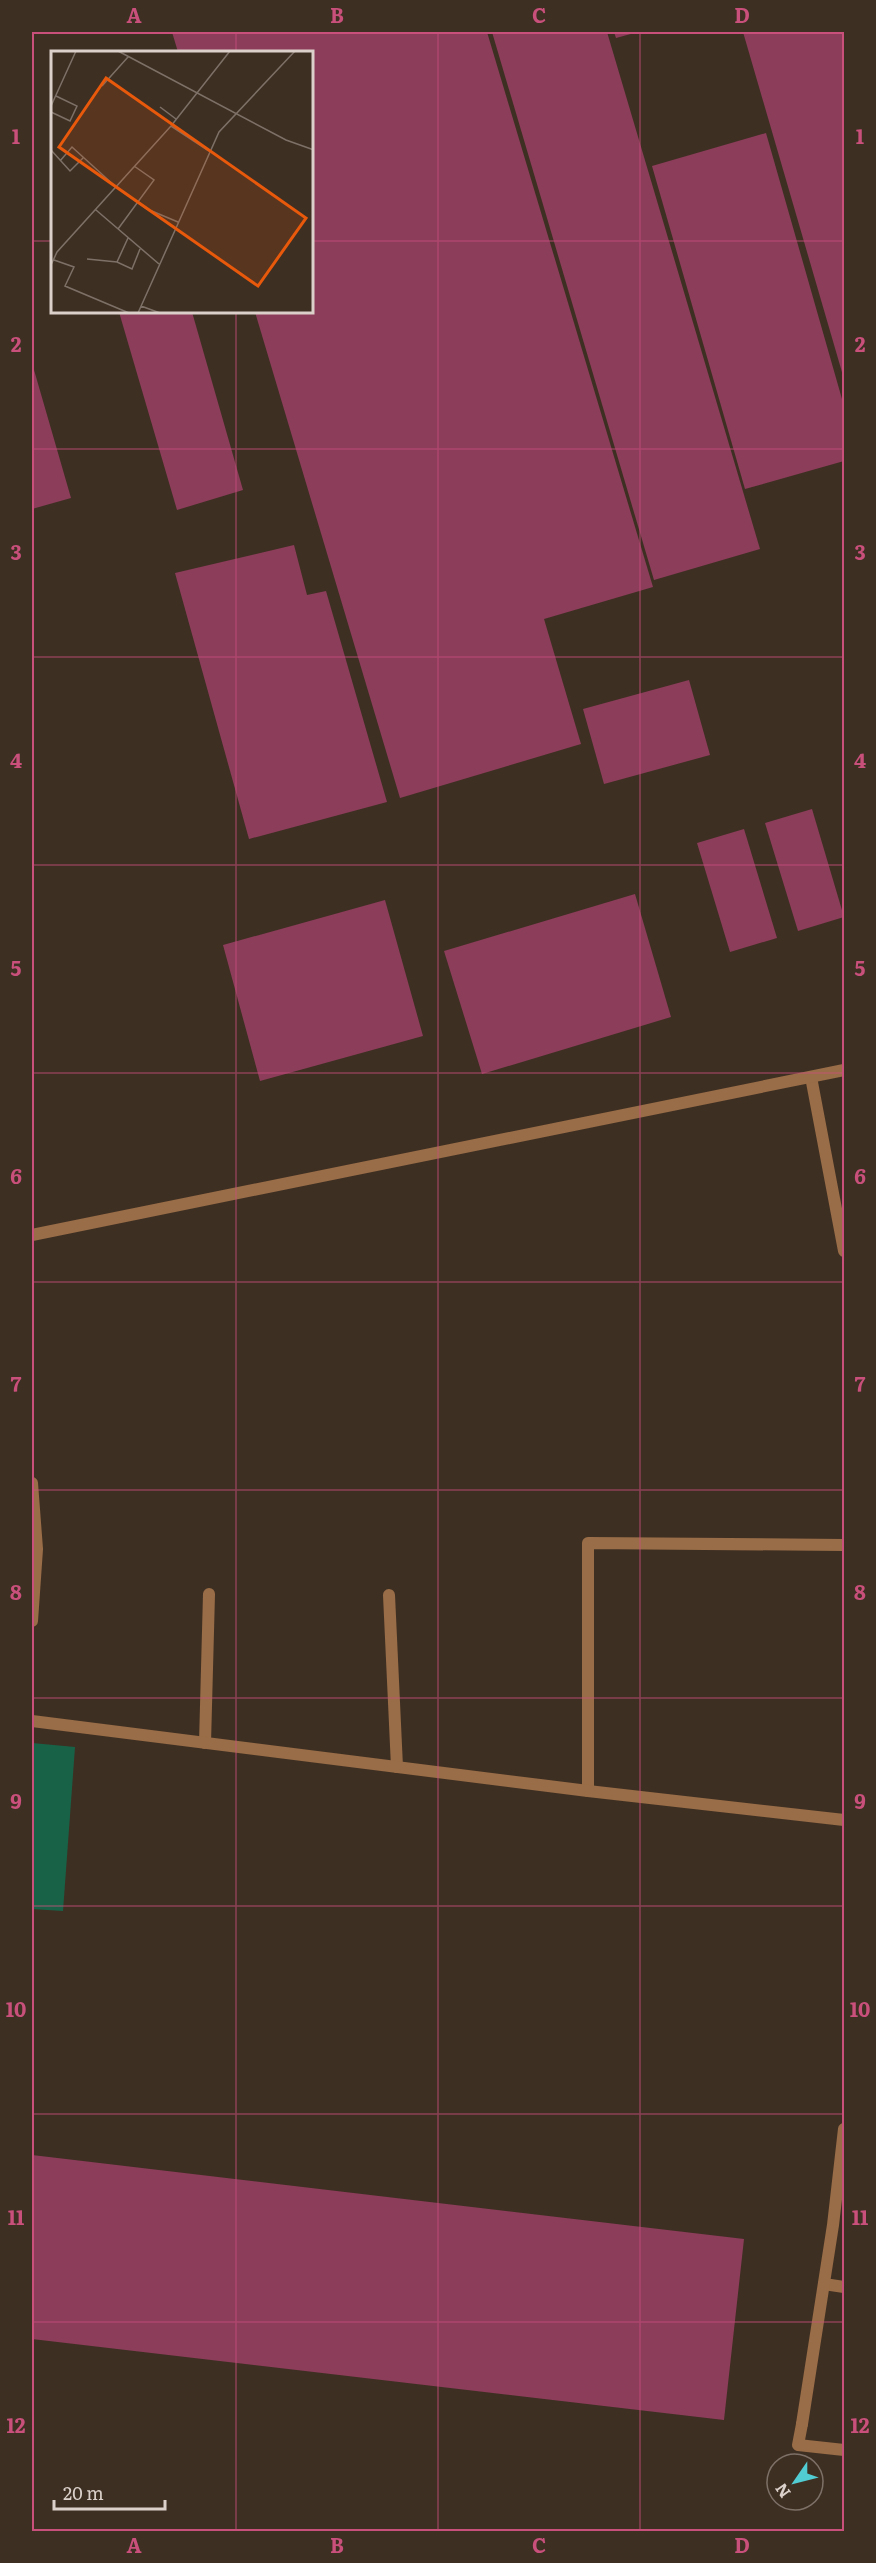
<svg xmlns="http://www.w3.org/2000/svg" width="876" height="2563" font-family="Literata,serif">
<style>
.green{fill:#186348}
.building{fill:#8c3d5a}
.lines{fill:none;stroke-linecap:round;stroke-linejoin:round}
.service{stroke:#996d47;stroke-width:12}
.minor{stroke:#996d47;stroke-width:12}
.tertiary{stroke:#996d47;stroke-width:12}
.grid{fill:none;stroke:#ca507c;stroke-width:1.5;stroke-opacity:0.55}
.inset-road{fill:none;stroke:#7d7066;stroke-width:1.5}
.view{fill:#e8590c;fill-opacity:0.15;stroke:#e8590c;stroke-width:3}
.inset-edge{fill:none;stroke:#dbd1ca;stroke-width:3}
.neatline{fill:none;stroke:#ca507c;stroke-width:2}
.grid-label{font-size:20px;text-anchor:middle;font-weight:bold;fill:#ca507c}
</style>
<rect width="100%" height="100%" fill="#3e2f23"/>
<path class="green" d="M 32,1743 L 75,1747 L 63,1911 L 32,1909 Z"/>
<path class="building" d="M 172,32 L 487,32 L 653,587 L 544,619 L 581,744 L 400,798 L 255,312 L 312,312 L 312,52 L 178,52 Z
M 492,32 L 607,32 L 760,549 L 654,580 Z
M 614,32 L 638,32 L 616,38 Z
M 743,32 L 844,32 L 844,379 Z
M 766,133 L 844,406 L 844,461 L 745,489 L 652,166 Z
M 119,312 L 192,312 L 243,490 L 177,510 Z
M 32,363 L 71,498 L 32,509 Z
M 294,545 L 307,595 L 326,591 L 387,802 L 249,839 L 175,573 Z
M 689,680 L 710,755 L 604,784 L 583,709 Z
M 812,809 L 844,917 L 798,931 L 765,823 Z
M 744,829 L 777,938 L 730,952 L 697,843 Z
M 635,894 L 671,1017 L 482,1074 L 444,951 Z
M 385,900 L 423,1036 L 260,1081 L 223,945 Z
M 32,2155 L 744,2239 L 724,2420 L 32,2339 Z"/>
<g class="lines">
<path class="service" d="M 389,1595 L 397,1767
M 205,1743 L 209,1594
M 588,1791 L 588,1543 L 844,1545
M 824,2284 L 844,2287
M 802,2424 L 798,2445 L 844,2450"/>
<path class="minor" d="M 811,1077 L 844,1251
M 32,1483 L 37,1549 L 32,1621
M 32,1721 L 588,1791 L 844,1820
M 802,2424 L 833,2225 L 844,2129"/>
<path class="tertiary" d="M 32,1235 L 844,1070"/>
</g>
<path class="grid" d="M 236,32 L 236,52M 438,32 L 438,2532M 640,32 L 640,2532M 32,241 L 52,241M 312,241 L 844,241M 236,312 L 236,2532M 32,449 L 844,449M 32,657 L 844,657M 32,865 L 844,865M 32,1073 L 844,1073M 32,1282 L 844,1282M 32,1490 L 844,1490M 32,1698 L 844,1698M 32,1906 L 844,1906M 32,2114 L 844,2114M 32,2322 L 844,2322"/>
<g transform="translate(51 51)">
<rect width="262" height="262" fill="#3e2f23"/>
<path class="inset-road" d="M 67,0 L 235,89 L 263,99M 51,35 L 77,6M 0,55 L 25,0M 109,56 L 125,68M 0,61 L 19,70 L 26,55 L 5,45M 120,75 L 158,100M 0,99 L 19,120 L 32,107M 9,110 L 21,96 L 65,136 L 96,158 L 127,171M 45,159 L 108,213M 67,178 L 103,129 L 83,115M 36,208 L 66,211 L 81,218 L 89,198M 3,209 L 23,216 L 14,235 L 78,262M 66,211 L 77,187M 0,214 L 6,201 L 120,75 L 179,0M 90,255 L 109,262M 87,262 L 168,81 L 244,0"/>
<path class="view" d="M 55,27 L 255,167 L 207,235 L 8,96 Z"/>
<rect width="262" height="262" class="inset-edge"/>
</g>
<rect width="876" height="2563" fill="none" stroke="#3e2f23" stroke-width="66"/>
<g transform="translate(795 2482) rotate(235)"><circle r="28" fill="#3e2f23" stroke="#7d7066" stroke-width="1.5"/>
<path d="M0-4.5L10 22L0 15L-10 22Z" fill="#51ccd2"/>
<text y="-9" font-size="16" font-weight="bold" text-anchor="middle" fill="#dbd1ca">N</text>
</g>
<path d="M54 2500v9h111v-9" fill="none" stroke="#dbd1ca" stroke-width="3"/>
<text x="63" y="2500" font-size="18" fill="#dbd1ca" stroke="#3e2f23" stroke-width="4.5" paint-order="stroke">20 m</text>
<rect x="33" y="33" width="810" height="2497" class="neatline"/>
<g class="grid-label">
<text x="134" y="23">A</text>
<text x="337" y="23">B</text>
<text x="539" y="23">C</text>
<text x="742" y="23">D</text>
<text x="16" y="144">1</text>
<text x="860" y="144">1</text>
<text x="16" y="352">2</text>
<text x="860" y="352">2</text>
<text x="16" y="560">3</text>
<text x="860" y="560">3</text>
<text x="16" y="768">4</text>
<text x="860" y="768">4</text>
<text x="16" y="976">5</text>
<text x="860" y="976">5</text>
<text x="16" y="1184">6</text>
<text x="860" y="1184">6</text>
<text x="16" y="1392">7</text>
<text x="860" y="1392">7</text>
<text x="16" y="1600">8</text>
<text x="860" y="1600">8</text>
<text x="16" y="1809">9</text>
<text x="860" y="1809">9</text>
<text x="16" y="2017">10</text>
<text x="860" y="2017">10</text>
<text x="16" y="2225">11</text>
<text x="860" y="2225">11</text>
<text x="16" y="2433">12</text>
<text x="860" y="2433">12</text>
<text x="134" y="2553">A</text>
<text x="337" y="2553">B</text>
<text x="539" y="2553">C</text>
<text x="742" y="2553">D</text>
</g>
</svg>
